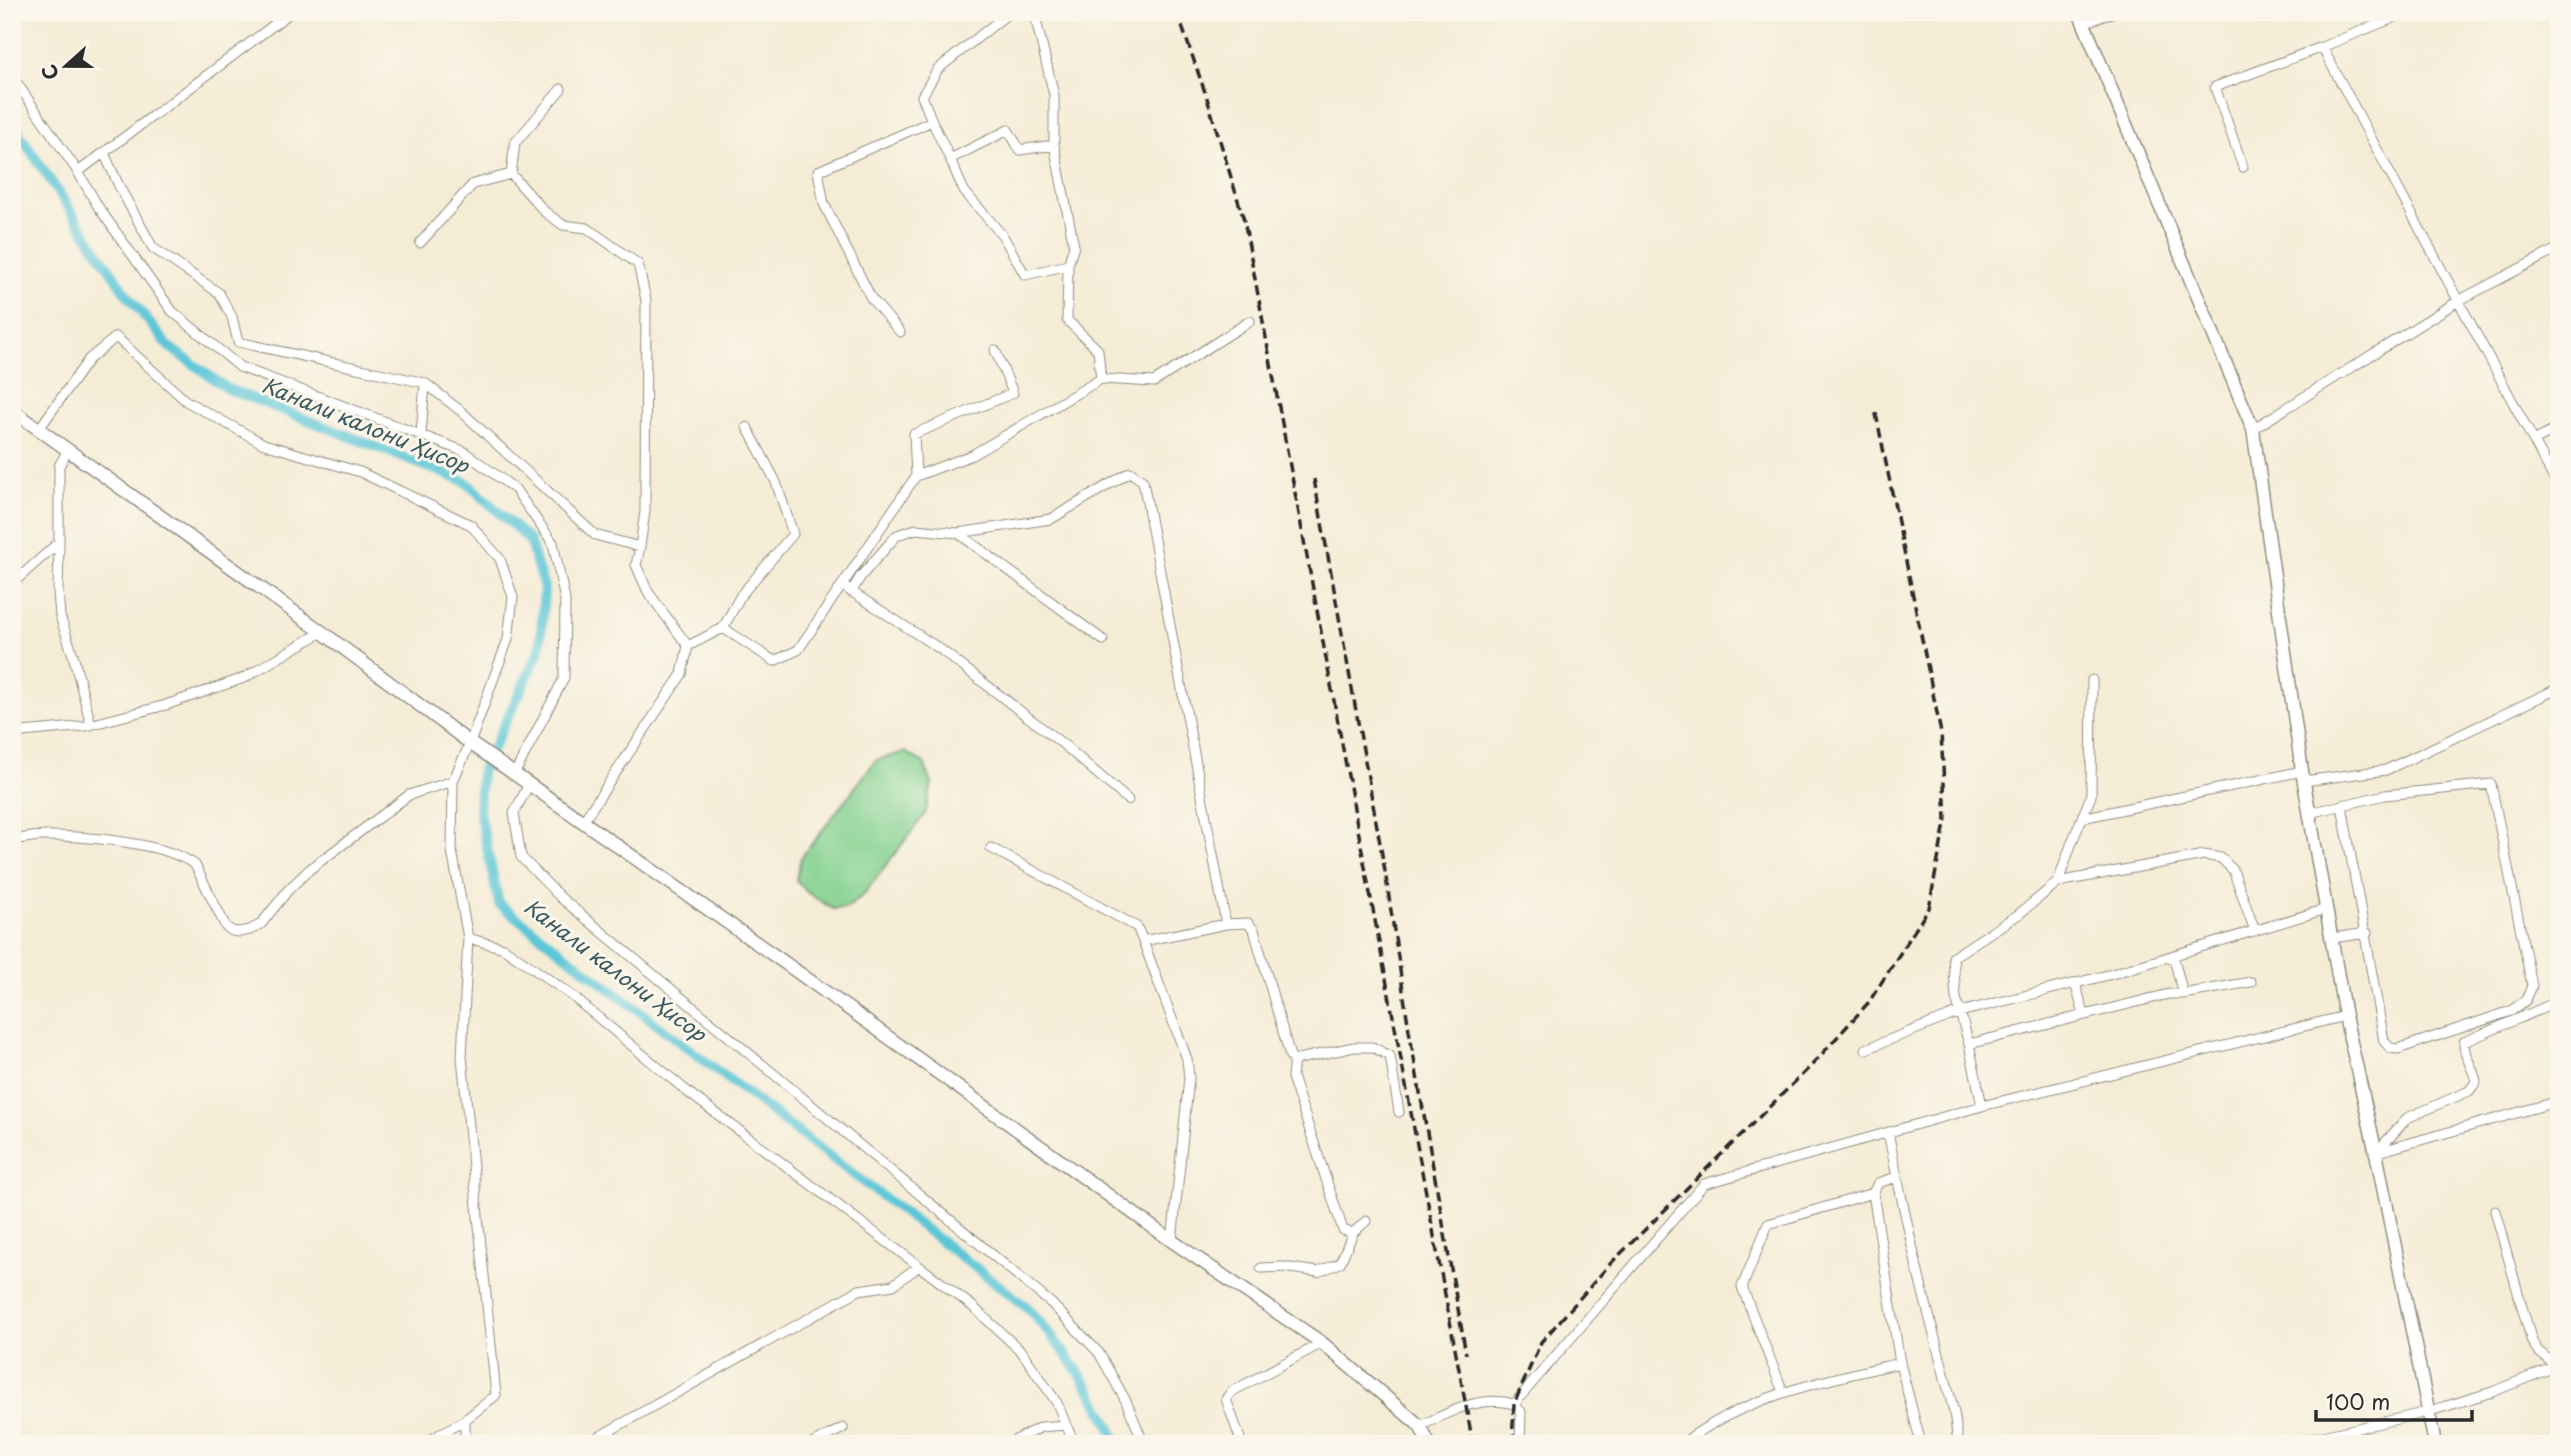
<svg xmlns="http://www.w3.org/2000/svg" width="2571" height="1456" font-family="'Playpen Sans',sans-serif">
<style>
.green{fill:#84d190;stroke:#587e5e;stroke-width:2}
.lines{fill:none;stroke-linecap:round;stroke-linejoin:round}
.canal{stroke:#5cc6d7;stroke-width:10}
.minor-casing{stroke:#908c80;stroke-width:11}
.secondary-casing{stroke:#908c80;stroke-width:15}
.minor{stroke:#fff;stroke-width:9}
.secondary{stroke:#fff;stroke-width:12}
.rail{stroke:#2b2b2b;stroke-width:3.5;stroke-dasharray:10 5;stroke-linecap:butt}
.labels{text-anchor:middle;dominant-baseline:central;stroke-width:6;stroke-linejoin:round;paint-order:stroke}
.water-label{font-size:21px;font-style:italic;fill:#3a5a5f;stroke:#fbf7ec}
</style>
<rect width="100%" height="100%" fill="#fbf7ec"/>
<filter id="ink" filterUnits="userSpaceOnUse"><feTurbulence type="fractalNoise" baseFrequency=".0143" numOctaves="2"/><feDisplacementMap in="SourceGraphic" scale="14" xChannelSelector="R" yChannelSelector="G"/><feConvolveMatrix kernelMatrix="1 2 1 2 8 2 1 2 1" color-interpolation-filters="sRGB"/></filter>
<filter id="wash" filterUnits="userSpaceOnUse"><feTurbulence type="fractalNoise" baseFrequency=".00686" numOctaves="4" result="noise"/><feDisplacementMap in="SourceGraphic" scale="28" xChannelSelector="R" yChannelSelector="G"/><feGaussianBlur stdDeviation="1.57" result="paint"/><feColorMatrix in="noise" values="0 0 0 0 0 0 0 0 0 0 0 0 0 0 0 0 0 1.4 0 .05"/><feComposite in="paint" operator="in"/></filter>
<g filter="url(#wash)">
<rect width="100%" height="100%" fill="#f5ecd6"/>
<path class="green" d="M 905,752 L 924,763 L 932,784 L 925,814 L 864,894 L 847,908 L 833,909 L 808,893 L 796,880 L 801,858 L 876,760 Z"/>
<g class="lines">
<path class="canal" d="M 12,123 L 125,292 L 168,346 L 228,389 L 466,482 L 529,540 L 544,588 L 540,650 L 481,773 L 479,811 L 499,904 L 1027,1307 C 1066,1352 1094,1388 1118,1444"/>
</g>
</g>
<g filter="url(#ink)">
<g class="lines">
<defs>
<path id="minor" d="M 2083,23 L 2114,12
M 2322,47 L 2408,12
M 12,76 L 78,172 L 291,12
M 932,121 L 950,159 L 1008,130 L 1020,150 L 1054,145
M 104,153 L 120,188 L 153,248 L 219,293 L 232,317 L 238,342 L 425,383 L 462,412 L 595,535 L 640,547 L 645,511 L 646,300 L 638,264 L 587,228 L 563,225 L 545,212 L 511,174 L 473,184 L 420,243
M 950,159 L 964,191 L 1003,236 L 1025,275 L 1068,265 L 1074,246 L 1054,145 L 1054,95 L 1034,12
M 2243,167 L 2215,87 L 2322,47 L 2559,488
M 78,172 L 99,208 L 172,311 L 240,367 L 463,451 L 515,489 L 553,543 L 565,600 L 564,678 L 515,773
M 511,174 L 515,143 L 561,89
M 1068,265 L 1067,320 L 1098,350 L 1101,379
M 900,332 L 871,298 L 824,204 L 818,171 L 932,121 L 922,96 L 938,69 L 1010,12
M 39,429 L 89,359 L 116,337 L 186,401 L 264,444 L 360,472 L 471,525 L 500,559 L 513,597 L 508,639 L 470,743 L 453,781 L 452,851 L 468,938 L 462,1057 L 496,1395 L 465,1420 L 465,1437 L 469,1444
M 2253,429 L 2458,301 L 2559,248
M 421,434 L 425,383
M 2534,441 L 2559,428
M 916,476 L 914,434 L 1013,393 L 995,350
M 958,533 L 1103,640
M 59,542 L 58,592 L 60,616 L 73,655 L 91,725
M 12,584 L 59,542 L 59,466 L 68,450
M 846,588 L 940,649 L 1064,745 L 1128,800
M 851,592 L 861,576 L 897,535 L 916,529 L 958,533 L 1051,519 L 1130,472 L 1143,481 L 1226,924
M 723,628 L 774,661 L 798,650 L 916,476 L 972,455 L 1101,379 L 1154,382 L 1250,321
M 688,646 L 723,628 L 741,595 L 793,534 L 776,482 L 747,427
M 12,733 L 86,726 L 166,705 L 244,678 L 322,632
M 2304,781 L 2386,770 L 2559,688
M 529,784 L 514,813 L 521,857 L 561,898 L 1052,1304 L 1099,1353 L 1126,1401 L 1144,1444
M 2309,813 L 2385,795 L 2491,784 L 2532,986 L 2526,1000 L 2511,1011 L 2398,1049 L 2390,1048 L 2384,1041 L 2342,806
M 2082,818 L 2302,771
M 582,823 L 682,674 L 688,646 L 648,592 L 636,565 L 640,547
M 12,839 C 23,839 34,836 45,836 C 83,836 165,842 195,865 L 226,927 L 232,931 L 239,932 L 250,930 L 261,924 L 289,889 L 310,869 L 409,795 L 453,781
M 991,848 L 1137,927 L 1143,941 L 1187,1059 L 1189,1078 L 1172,1241
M 2058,882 L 2204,855 L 2221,858 L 2233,870 L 2255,931
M 468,938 L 504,948 L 571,995 L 689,1093 L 972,1306 L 1022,1352 L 1057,1403 L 1066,1425
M 2332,938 L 2367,933
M 1143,941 L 1226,924 L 1248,923 L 1254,930 L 1290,1056 L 1294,1060 L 1354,1047 L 1372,1047 L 1390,1056 L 1399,1112
M 2173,955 L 2183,994
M 2075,983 L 2084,1014
M 1969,1044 L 2169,994 L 2183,994 L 2251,982
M 1866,1049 L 1960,1012 L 2112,974 L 2326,909
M 1294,1060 L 1292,1077 L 1343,1230 L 1353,1233
M 1982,1106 L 1969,1044 L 1956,998 L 1953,957 L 2019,914 L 2058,882 L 2072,842 L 2091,796 L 2092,680
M 2378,1152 L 2559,1101
M 2376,1153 L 2407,1118 L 2469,1091 L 2476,1082 C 2474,1068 2463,1056 2464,1042 L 2550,1005 L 2559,1011
M 1897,1177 L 1919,1277 L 1954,1412 L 1958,1442 L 1955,1444
M 2495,1211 L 2532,1342 L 2538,1351 L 2556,1366
M 1261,1268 L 1283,1267 L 1318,1272 L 1340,1263 L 1353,1233 L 1366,1221
M 1900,1363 L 1921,1444
M 1783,1392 L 1742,1287 L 1768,1224 L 1873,1193
M 1514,1404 L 1521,1412 L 1520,1444
M 1420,1426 C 1450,1412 1481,1394 1514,1404 L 1704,1184 L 1982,1106 L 2345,1016
M 423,1444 L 465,1420
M 586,1444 L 859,1290 L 893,1285 L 918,1267
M 812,1444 L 843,1428
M 1008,1444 L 1041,1427 L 1066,1425 L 1075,1444
M 1242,1444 L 1226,1399 L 1231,1392 L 1322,1343
M 1682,1444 C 1744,1396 1826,1380 1900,1363 L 1873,1193 L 1878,1183 L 1897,1177 L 1888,1132
M 2289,1444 L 2427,1412 L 2492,1392 L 2559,1365"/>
<path id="secondary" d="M 2079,12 L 2253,429 L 2302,771 L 2345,1016 L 2376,1153 L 2435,1444
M 12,410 L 322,632 L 470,743 L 785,963 L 1172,1241 L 1322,1343 L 1420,1426 L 1429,1444"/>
</defs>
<use href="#minor" class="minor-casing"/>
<use href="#secondary" class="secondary-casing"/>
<use href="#minor" class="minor"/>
<use href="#secondary" class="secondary"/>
<path class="rail" d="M 1177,12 L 1207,98 L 1244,220 L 1473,1444
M 1314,479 L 1385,871 L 1409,1030 L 1466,1354
M 1512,1444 L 1514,1404 L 1541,1342 L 1611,1263 L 1812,1065 L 1869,1002 L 1929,908 L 1946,818 L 1941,733 L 1875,409"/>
</g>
</g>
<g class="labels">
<g class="water-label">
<text transform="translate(366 424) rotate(22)">Канали калони Ҳисор</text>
<text transform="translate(616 969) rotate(37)">Канали калони Ҳисор</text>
</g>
</g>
<rect width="2571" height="1456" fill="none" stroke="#fbf7ec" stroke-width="42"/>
<g transform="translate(66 66) rotate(249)" stroke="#fbf7ec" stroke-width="5" paint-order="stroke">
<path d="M0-5L12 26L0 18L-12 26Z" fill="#2b2b2b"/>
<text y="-10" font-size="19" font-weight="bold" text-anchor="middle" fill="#2b2b2b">С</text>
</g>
<path d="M2316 1410v10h156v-10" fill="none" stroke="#2b2b2b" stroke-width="3.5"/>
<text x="2326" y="1410" font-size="21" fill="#2b2b2b" stroke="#fbf7ec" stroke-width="5" paint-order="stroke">100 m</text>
</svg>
